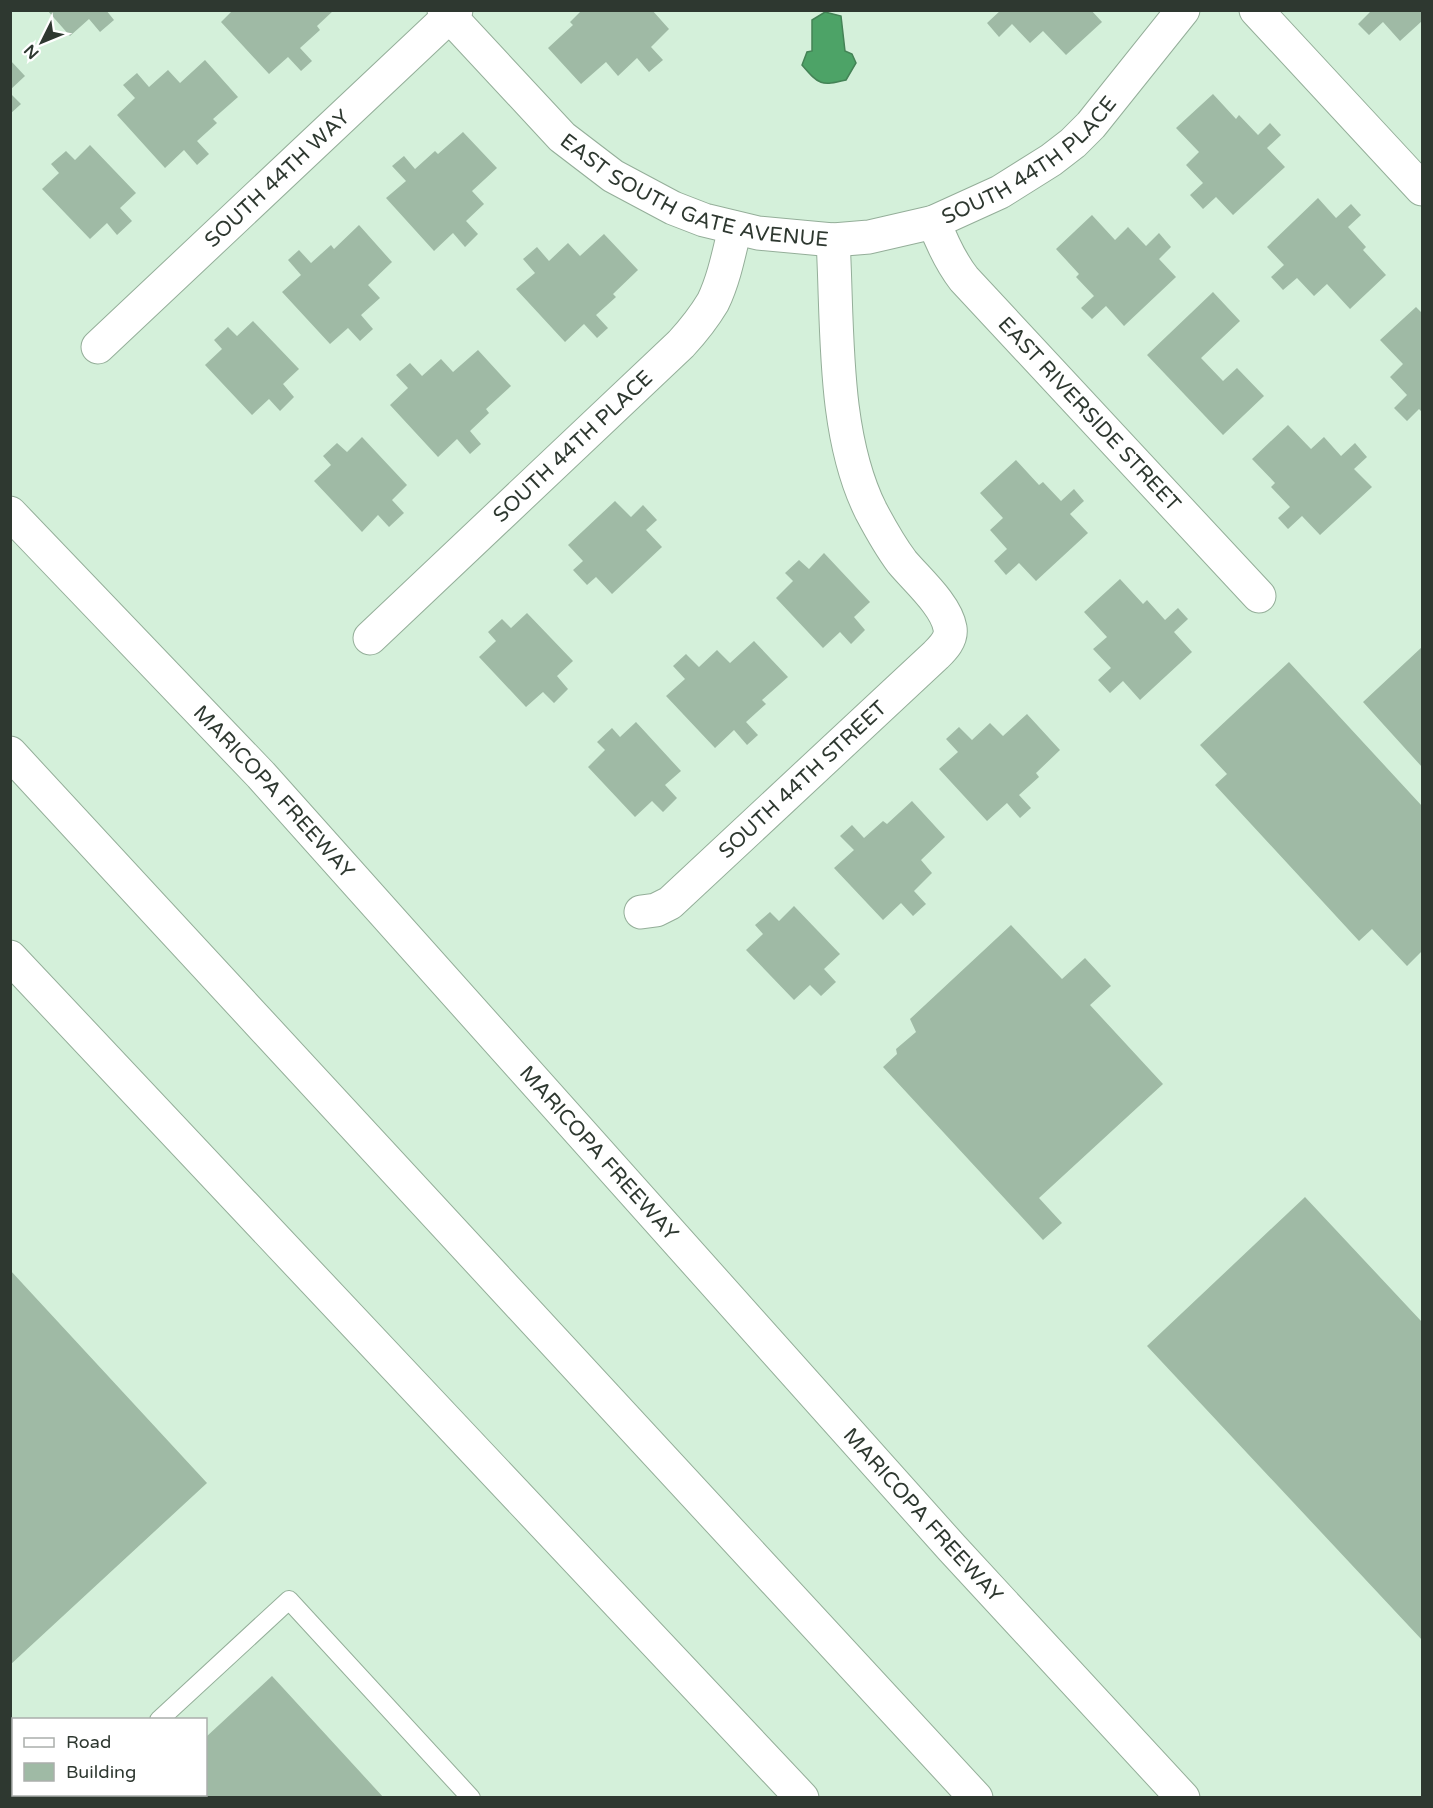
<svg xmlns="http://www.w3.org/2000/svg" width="1433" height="1808" font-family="'Varela Round',sans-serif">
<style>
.water{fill:#4da367;stroke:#448356;stroke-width:1.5}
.building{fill:#9fbaa5}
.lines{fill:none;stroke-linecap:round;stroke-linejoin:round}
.lane-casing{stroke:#94ae99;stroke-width:20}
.street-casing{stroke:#94ae99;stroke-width:35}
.highway-casing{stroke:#94ae99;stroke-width:35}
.lane{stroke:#fff;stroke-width:18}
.street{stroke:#fff;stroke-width:33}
.highway{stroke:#fff;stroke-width:33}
.labels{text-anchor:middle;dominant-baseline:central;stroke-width:4.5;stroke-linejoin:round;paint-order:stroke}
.street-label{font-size:21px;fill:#2e3830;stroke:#fff}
</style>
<rect width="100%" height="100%" fill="#d4f0da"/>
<path class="water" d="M 825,12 L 841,16 L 845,51 L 852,54 L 856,63 L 846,80 C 821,86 819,85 802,65 L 807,52 L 812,51 L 812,20 Z"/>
<path class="building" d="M 47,10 L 106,10 L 114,20 L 100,32 L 89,19 L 70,36 Z
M 233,10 L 334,10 L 317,26 L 320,30 L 300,48 L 312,61 L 301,71 L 288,57 L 269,74 L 221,22 Z
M 582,10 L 652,10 L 669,29 L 651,47 L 663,60 L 649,72 L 637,58 L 618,76 L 606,62 L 581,84 L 548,48 L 573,25 L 570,22 Z
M 1001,10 L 1091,10 L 1102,22 L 1066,55 L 1043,31 L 1030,43 L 1012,24 L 999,37 L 987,23 Z
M 1369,10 L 1422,10 L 1422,21 L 1400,41 L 1383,22 L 1369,35 L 1358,24 L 1370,12 Z
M 10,60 L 25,76 L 10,90 Z
M 205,60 L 238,97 L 213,119 L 217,123 L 197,141 L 209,154 L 197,165 L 184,150 L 165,168 L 117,115 L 135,98 L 123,85 L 137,73 L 149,87 L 168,70 L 180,83 Z
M 10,93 L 21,104 L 10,114 Z
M 1213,94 L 1236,119 L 1239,115 L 1258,135 L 1270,123 L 1281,135 L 1267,148 L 1285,167 L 1233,215 L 1216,197 L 1203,209 L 1190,195 L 1203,183 L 1186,165 L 1199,152 L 1176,128 Z
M 463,132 L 497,168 L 472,191 L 484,204 L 466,221 L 478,234 L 465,247 L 453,233 L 434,251 L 386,198 L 406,181 L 392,166 L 404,156 L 415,169 L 435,151 L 438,154 Z
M 90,145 L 136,193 L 120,208 L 132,221 L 117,235 L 107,223 L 90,239 L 42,189 L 59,173 L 51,164 L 66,151 L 75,160 Z
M 1318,198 L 1336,218 L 1351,204 L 1361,215 L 1348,227 L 1366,247 L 1363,250 L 1386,275 L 1350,309 L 1327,284 L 1314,296 L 1297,278 L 1283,290 L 1271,277 L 1284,265 L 1267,247 Z
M 1092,215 L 1115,240 L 1128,227 L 1146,246 L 1159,233 L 1171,247 L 1159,259 L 1176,277 L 1124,326 L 1106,306 L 1092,319 L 1081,308 L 1094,296 L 1076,277 L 1079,274 L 1056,249 Z
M 359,225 L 392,262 L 368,285 L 380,298 L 361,315 L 373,329 L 360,341 L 348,328 L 330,344 L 282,292 L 301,275 L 288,260 L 299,250 L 311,263 L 331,245 L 334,249 Z
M 604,234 L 638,270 L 613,294 L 616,297 L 596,315 L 608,328 L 597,338 L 584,324 L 565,342 L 516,289 L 535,273 L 523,259 L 537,247 L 549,261 L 568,243 L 580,256 Z
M 1213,292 L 1240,321 L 1201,358 L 1223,381 L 1237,368 L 1264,396 L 1223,435 L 1147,355 Z
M 1416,307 L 1422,313 L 1422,412 L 1419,409 L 1407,421 L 1394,408 L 1407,395 L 1390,377 L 1403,364 L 1380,340 Z
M 253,321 L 299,369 L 283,384 L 294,397 L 280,411 L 269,399 L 252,415 L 205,365 L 222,349 L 214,340 L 228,327 L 237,336 Z
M 478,350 L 511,386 L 486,409 L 489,413 L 470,431 L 481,444 L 470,454 L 457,439 L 438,457 L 390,405 L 408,388 L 396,375 L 410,363 L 422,376 L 441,359 L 453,372 Z
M 1288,425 L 1311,449 L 1324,437 L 1341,456 L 1355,443 L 1367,457 L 1354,469 L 1372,487 L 1320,535 L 1302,516 L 1288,529 L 1278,518 L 1290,507 L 1271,487 L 1275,483 L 1252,459 Z
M 362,437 L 407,485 L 392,500 L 404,513 L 389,527 L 378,515 L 362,532 L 314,481 L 331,465 L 323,456 L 337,443 L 347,452 Z
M 1016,460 L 1039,485 L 1043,482 L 1061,501 L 1074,489 L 1084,501 L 1070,514 L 1088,533 L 1036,581 L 1019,563 L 1006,575 L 994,561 L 1007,549 L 990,530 L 1003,518 L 980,493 Z
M 615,501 L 631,517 L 643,505 L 657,520 L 646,530 L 662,547 L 612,594 L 596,577 L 587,585 L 573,570 L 583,561 L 568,545 Z
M 824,553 L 870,602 L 854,617 L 865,630 L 851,644 L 840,632 L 823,648 L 776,598 L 793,581 L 785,573 L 799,560 L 809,569 Z
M 1120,579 L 1143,604 L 1147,600 L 1165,620 L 1178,608 L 1188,619 L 1174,632 L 1192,652 L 1140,700 L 1123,681 L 1110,693 L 1098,680 L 1111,668 L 1093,649 L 1107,637 L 1084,612 Z
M 527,613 L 573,661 L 557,676 L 568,689 L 554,703 L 543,692 L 526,707 L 479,657 L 496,641 L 488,632 L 502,619 L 511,628 Z
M 754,641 L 788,677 L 762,700 L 766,704 L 746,722 L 758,735 L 747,745 L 734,730 L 715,748 L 666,696 L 685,679 L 673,666 L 686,654 L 699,667 L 717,650 L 730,663 Z
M 1422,647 L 1422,767 L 1363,702 Z
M 1289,662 L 1422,806 L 1422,951 L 1407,966 L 1372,929 L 1359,941 L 1215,785 L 1227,774 L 1200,745 Z
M 1027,714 L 1060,750 L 1036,773 L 1039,777 L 1019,795 L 1031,808 L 1020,818 L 1007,803 L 987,821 L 939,769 L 958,752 L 946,739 L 959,727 L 972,740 L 990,723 L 1003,736 Z
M 636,722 L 681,771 L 665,785 L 677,798 L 663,812 L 652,801 L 635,817 L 588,767 L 605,750 L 597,742 L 612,728 L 620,737 Z
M 912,801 L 945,837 L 921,860 L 932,873 L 914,891 L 926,904 L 913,916 L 901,903 L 883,920 L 834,868 L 854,850 L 840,836 L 852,825 L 864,838 L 883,821 L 887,824 Z
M 794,906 L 840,954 L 824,969 L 836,982 L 821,996 L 810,985 L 794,1000 L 746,950 L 763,934 L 755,925 L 770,912 L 779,921 Z
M 1011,925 L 1062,979 L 1085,958 L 1111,986 L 1090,1005 L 1163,1084 L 1039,1198 L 1062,1223 L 1043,1240 L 883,1067 L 897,1054 L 896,1049 L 916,1032 L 910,1019 Z
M 1305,1197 L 1422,1322 L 1422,1640 L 1147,1346 Z
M 10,1270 L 207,1483 L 10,1665 Z
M 272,1676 L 384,1798 L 140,1798 L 143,1794 L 206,1794 L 206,1737 Z"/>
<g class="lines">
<defs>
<path id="lane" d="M 159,1720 L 289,1600 L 471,1798
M 75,1798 L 78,1794"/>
<g id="street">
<path id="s1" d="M 444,10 L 562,137 L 613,176 L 673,208 L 704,220 L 758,233 L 833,240 L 869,237 L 934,222 L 1000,192 L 1051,160 L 1073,143 L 1091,125 L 1183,10"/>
<path d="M 1256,10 L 1422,189"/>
<path id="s2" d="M 934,222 C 942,243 950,261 964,279 L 1259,596"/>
<path id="s3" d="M 98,347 L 456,10"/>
<path id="s4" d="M 370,638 L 681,344 C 693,331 704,317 713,302 C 724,279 729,253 735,228"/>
<path id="s5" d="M 641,912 L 656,910 L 670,903 L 936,655 C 943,648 952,639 950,628 C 946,605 917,580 902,562 C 890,546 880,528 871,511 C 832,433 838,326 833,240"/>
</g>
<g id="highway">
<path id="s6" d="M 10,513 L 261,775 L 952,1548 L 1183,1798"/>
<path d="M 10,753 L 976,1798"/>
<path d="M 10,957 L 802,1798"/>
</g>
</defs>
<use href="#lane" class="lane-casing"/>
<use href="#street" class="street-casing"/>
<use href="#highway" class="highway-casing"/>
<use href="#lane" class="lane"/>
<use href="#street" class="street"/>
<use href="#highway" class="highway"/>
</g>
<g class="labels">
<g class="street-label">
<text stroke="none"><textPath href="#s1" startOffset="687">SOUTH 44TH PLACE</textPath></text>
<text stroke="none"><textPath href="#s3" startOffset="246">SOUTH 44TH WAY</textPath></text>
<text stroke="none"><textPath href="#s1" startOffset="320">EAST SOUTH GATE AVENUE</textPath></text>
<text stroke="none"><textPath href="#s2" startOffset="249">EAST RIVERSIDE STREET</textPath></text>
<text stroke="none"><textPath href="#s4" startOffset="279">SOUTH 44TH PLACE</textPath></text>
<text stroke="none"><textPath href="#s5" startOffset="212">SOUTH 44TH STREET</textPath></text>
<text stroke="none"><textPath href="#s6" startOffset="384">MARICOPA FREEWAY</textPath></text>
<text stroke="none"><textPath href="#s6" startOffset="870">MARICOPA FREEWAY</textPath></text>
<text stroke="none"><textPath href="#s6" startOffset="1356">MARICOPA FREEWAY</textPath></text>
</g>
</g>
<rect width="1433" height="1808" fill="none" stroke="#2e3830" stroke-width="24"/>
<rect x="12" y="1718" width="195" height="78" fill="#ffffff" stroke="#abafac" stroke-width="1.5"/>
<rect x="24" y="1738" width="30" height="9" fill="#ffffff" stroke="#abafac" stroke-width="1.5"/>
<text x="66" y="1748" font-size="18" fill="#2e3830">Road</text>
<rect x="24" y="1763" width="30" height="18" fill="#9fbaa5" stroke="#abafac" stroke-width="1.5"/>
<text x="66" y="1778" font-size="18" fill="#2e3830">Building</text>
<g transform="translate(42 42) rotate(227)" stroke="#ffffff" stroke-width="4.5" paint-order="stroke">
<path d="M0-4.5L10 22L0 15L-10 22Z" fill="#2e3830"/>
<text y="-9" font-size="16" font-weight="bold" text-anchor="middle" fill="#2e3830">N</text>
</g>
</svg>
